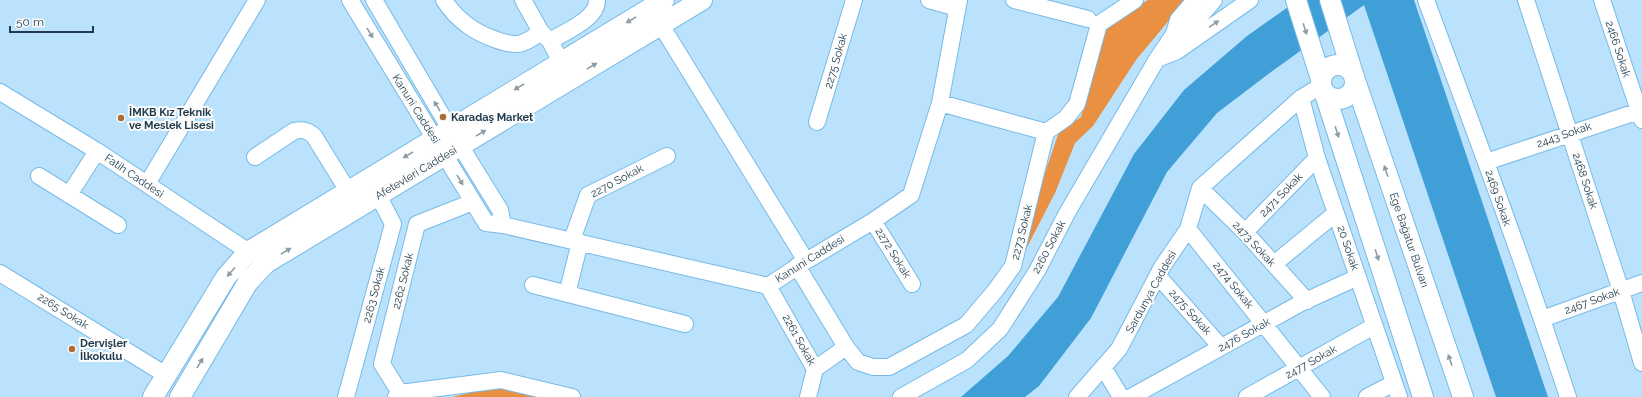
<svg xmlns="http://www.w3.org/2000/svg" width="1642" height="397" font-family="Raleway,sans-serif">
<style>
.green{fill:#ea9042}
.water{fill:#3f9fd6}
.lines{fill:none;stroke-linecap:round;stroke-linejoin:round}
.minor-casing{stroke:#77bae6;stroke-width:18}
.major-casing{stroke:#77bae6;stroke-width:22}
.minor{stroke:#fff;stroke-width:16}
.major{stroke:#fff;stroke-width:20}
.oneway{fill:#8e9ca6}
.poi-dot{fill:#ad6c36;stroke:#fcfcfc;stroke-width:1.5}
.labels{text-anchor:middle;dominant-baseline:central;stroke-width:4;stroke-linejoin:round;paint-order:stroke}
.street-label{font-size:11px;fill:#1e3a4c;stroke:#fcfcfc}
.poi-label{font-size:11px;font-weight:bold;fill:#1e3a4c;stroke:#fcfcfc;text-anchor:start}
</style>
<rect width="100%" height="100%" fill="#bae2fd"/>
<path class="green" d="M 1148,0 L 1186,0 L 1136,60 L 1093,126 L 1075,143 L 1055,193 L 1022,257 L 1013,266 L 1059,132 L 1081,117 L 1107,25 Z
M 499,386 L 542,397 L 452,397 Z"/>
<path class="water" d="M 1298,0 L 1414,0 L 1548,397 L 1496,397 L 1364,5 L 1267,75 L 1217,113 L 1167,172 L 1091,318 L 1039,386 L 1025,397 L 961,397 L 1008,356 L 1058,297 L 1134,154 L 1184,90 L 1247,36 Z"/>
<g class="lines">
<defs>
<path id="minor" d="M 350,0 L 486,223 L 503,225 L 768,286 L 806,261 L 873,221 L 911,195 L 940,103 L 959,0
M 374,0 L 450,129 L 500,210 L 503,225
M 444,0 C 450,10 460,20 470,27 C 480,34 510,48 522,43 C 529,41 535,36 541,32
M 523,0 L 541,32 L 550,41 L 561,62
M 929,0 L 957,8
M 1014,0 L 1088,19
M 1426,0 C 1475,132 1524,263 1568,397
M 1526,0 L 1621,291 L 1642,363
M 1602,0 L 1642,120
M 661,25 L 806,261
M 1174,34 L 1189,29 L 1214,0
M 550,41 C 564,32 598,19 597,0
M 1157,59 L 1177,51 L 1250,0
M 0,92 L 97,151 L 258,258
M 1301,98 L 1317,158 L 1399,397
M 940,103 L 1046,132
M 817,122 L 854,0
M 255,157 L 294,131 C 302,129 308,130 314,136 L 348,191
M 1486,162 L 1642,110
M 39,176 L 118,225
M 147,184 L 257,0
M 1200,188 L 1245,232 L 1307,301
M 69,195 L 97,151
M 873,221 L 912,284
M 1188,229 L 1322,397
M 1245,232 L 1317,158
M 572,240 L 588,195 L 667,156
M 1274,264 L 1336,213
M 797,266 L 846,347 L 858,362 L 873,367 L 889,367 L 966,325 L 995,291 L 1013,266 L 1046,132 L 1066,118 L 1077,104 L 1099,24 L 1135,0
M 0,273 L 166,375
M 1158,276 L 1221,347
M 533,285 L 685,324
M 768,286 L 815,369 L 808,397
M 567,294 L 580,242
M 1542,319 L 1642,283
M 1103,367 L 1121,397
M 815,369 L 846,347
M 400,393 L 382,364 L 417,224 L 473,202
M 346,397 L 393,224 L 378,195
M 396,397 L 400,393 L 501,380 L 572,397
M 901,397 L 967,360 L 1000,329 L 1037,271 L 1067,213 L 1157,59 L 1174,34 L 1178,20 L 1195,0
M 1077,397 L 1119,349 L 1162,267 L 1188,229 L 1200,188 L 1301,98 L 1321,86
M 1131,397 L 1301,303 L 1358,277
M 1247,397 L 1374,326
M 1367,397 L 1394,383"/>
<path id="major" d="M 1296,0 L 1321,79
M 1330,0 L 1352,71
M1321 82a17 17 0 1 1 34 0a17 17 0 1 1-34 0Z
M 1356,83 L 1463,397
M 1325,94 L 1423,397
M 153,397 L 226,277 L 248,252 L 664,0
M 180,397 L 248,282 L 266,263 L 702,0"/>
</defs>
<use href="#minor" class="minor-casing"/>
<use href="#major" class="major-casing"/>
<use href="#minor" class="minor"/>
<use href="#major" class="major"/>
</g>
<defs><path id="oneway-solid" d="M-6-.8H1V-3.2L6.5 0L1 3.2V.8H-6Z"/></defs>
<g class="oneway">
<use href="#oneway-solid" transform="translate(631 20) rotate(149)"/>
<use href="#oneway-solid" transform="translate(1214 24) rotate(-34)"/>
<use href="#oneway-solid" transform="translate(1305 29) rotate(72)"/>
<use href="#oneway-solid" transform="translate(370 33) rotate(59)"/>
<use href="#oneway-solid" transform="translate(592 66) rotate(-31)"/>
<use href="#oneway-solid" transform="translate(519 87) rotate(149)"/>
<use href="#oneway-solid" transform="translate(437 106) rotate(-121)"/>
<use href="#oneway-solid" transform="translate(1337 132) rotate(72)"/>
<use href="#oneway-solid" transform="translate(481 133) rotate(-31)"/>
<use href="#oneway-solid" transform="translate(408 155) rotate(149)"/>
<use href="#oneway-solid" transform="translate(1386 171) rotate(-109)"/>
<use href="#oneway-solid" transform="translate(460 180) rotate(59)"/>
<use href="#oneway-solid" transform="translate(286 251) rotate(-31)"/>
<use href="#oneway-solid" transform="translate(1377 255) rotate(72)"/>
<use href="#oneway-solid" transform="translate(231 272) rotate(131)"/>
<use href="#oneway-solid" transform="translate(1450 360) rotate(-109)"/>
<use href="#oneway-solid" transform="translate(200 363) rotate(-59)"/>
</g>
<g class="poi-dot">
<circle cx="443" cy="117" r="4"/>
<circle cx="121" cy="118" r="4"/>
<circle cx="72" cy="349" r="4"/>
</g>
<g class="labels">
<g class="street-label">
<text transform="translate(1618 49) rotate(72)">2466 Sokak</text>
<text transform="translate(836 61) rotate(-74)">2275 Sokak</text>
<text transform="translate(416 109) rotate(58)">Kanuni Caddesi</text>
<text transform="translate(1564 135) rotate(-19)">2443 Sokak</text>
<text transform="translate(416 173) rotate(-31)">Afetevleri Caddesi</text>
<text transform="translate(134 176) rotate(34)">Fatih Caddesi</text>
<text transform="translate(617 181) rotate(-28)">2270 Sokak</text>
<text transform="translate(1585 181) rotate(72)">2468 Sokak</text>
<text transform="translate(1281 195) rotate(-46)">2471 Sokak</text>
<text transform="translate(1498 198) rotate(71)">2469 Sokak</text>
<text transform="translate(1022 232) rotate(-76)">2273 Sokak</text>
<text transform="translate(1409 240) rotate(71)">Ege Bağatur Bulvarı</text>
<text transform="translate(1254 244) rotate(47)">2473 Sokak</text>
<text transform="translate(1049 247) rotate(-62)">2260 Sokak</text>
<text transform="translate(1348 248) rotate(71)">20 Sokak</text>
<text transform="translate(893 253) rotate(58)">2272 Sokak</text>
<text transform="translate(810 259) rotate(-32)">Kanuni Caddesi</text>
<text transform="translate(403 281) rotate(-76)">2262 Sokak</text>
<text transform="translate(1233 285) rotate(51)">2474 Sokak</text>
<text transform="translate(1151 292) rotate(-61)">Sardunya Caddesi</text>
<text transform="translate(374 295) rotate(-75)">2263 Sokak</text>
<text transform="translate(1592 301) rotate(-20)">2467 Sokak</text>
<text transform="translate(63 311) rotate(32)">2265 Sokak</text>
<text transform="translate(1190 312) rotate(48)">2475 Sokak</text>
<text transform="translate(1244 335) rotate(-29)">2476 Sokak</text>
<text transform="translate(799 340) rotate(61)">2261 Sokak</text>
<text transform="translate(1311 362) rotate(-29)">2477 Sokak</text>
</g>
<g class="poi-label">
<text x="129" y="112">İMKB Kız Teknik<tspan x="129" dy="13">ve Meslek Lisesi</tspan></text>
<text x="451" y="117">Karadaş Market</text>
<text x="80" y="343">Dervişler<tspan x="80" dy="13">İlkokulu</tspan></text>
</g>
</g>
<path d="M10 26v6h83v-6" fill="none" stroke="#1e3a4c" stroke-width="2"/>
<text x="16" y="26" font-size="12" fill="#1e3a4c" stroke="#fcfcfc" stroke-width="3" paint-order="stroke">50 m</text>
</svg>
